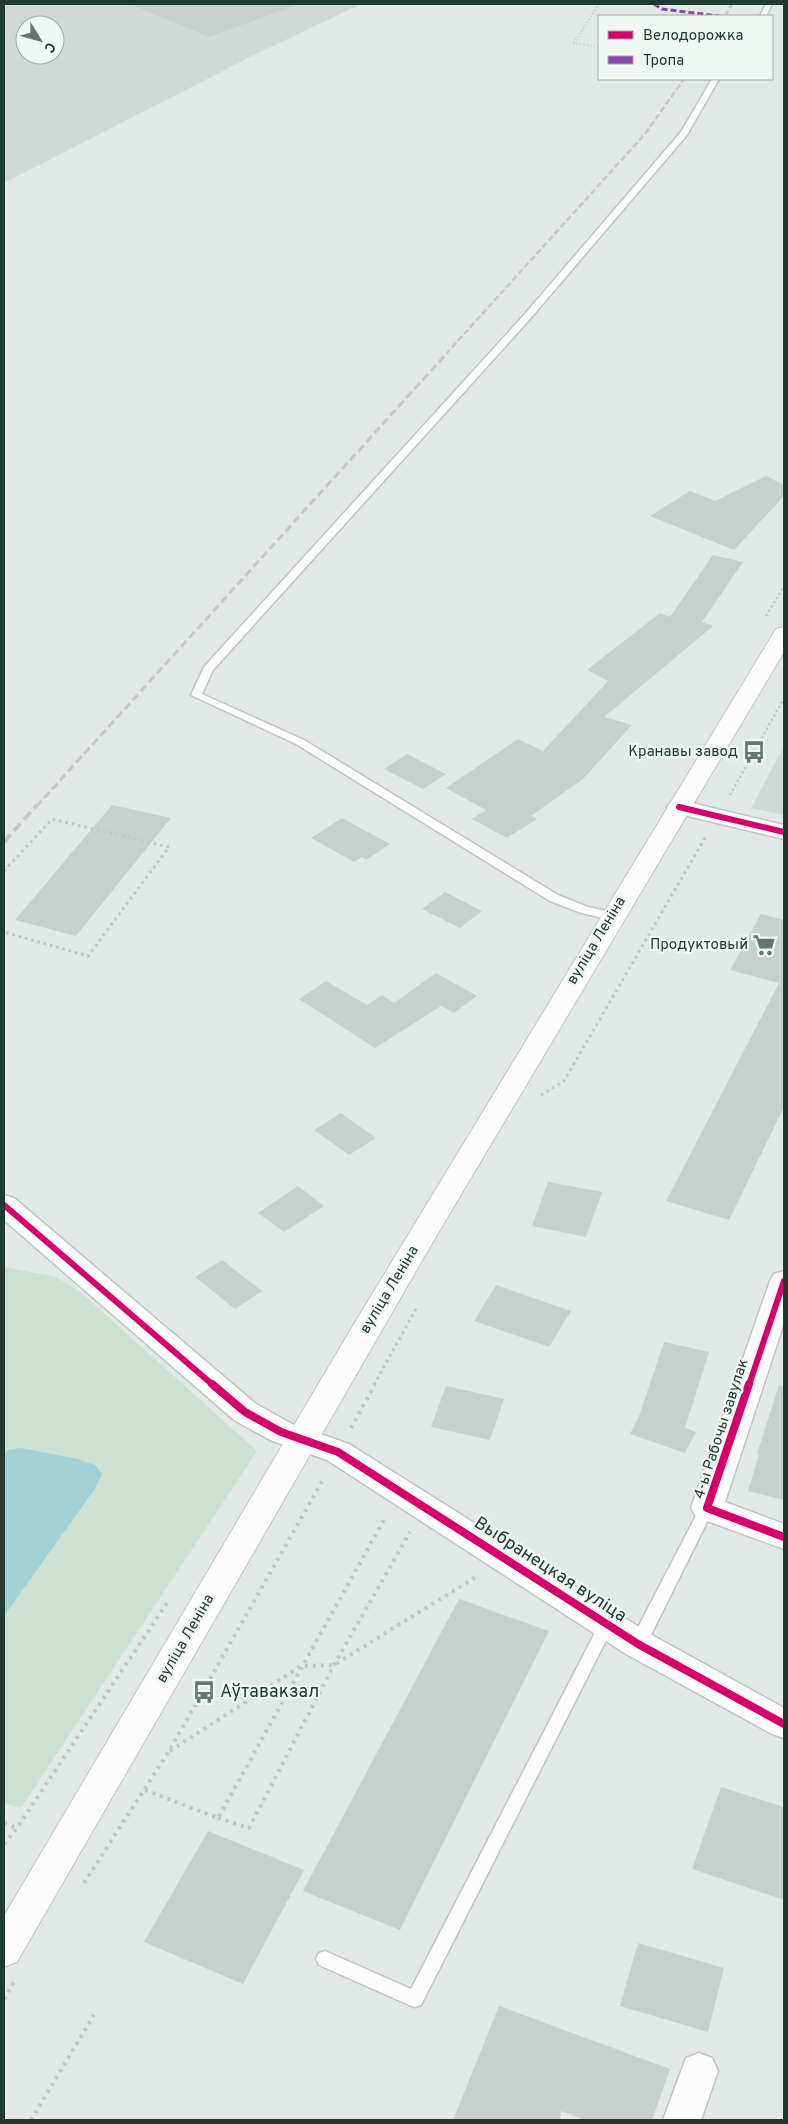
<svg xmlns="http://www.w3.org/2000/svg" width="788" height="2124" font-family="Overpass,sans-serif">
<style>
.built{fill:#d0d9d5;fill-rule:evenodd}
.green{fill:#cbe1d1}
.water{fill:#a3d2d6}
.building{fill:#c9cfcc}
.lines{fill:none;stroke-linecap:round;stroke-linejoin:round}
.lane-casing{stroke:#bfc5c2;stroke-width:3}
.street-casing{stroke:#bfc5c2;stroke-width:3}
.secondary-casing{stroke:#bec6c2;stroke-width:2}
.path-far3{stroke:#c0c8c4;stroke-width:2;stroke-dasharray:1 2.5;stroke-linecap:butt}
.path-far2{stroke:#c0c8c4;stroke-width:2.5;stroke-dasharray:2 3;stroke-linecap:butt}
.path-far1{stroke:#c0c8c4;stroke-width:3;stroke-dasharray:2.5 4;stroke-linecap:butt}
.path{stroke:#c0c8c4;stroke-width:4;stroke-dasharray:3 5;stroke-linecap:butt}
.lane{fill:#fbfcfb;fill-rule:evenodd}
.street{fill:#fbfcfb;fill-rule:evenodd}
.secondary{fill:#fbfcfb;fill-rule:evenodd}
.rail-far2{stroke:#c6c9c8;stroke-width:2.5;stroke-dasharray:6 3;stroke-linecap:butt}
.rail-far1{stroke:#c6c9c8;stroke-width:3;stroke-dasharray:8 4;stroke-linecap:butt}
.rail{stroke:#c6c9c8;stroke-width:4;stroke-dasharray:10 5;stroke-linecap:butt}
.quiet{stroke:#8e44ad;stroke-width:3;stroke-dasharray:6 3;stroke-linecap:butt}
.cycleway-far1-casing{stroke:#f0f7f3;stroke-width:9}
.cycleway-casing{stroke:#f0f7f3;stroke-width:11}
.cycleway-far1{stroke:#d6006c;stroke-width:6}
.cycleway{stroke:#d6006c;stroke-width:8}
.labels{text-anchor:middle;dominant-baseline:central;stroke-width:4.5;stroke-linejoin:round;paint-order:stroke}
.poi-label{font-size:15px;fill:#213a32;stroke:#f0f7f3;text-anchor:end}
.street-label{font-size:15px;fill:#213a32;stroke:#f0f7f3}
.near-street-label{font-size:18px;fill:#213a32;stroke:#f0f7f3}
.near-poi-label{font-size:18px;fill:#213a32;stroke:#f0f7f3;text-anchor:start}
</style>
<rect width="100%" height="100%" fill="#e2e8e5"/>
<path class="built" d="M 4,4 L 361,4 L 252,56 L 4,183 ZM 25,25 L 55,25 L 55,55 L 25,55 Z
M 784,746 L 784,815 L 751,808 Z"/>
<path class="green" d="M 4,1267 L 56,1277 L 79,1291 L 257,1451 L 21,1808 L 4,1803 Z"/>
<path class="water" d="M 21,1448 L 78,1459 L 95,1465 L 102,1474 L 94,1490 L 4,1616 L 4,1454 L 8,1450 Z"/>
<path class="building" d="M 130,4 L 295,4 L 296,5 L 209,37 Z
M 766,476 L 784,485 L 784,496 L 734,550 L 650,516 L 690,491 L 715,501 Z
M 713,555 L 743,562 L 702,622 L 713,626 L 604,717 L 632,725 L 583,779 L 531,816 L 537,819 L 507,838 L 472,819 L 486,810 L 446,788 L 518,739 L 543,751 L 608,681 L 587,670 L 660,613 L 670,617 Z
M 407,754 L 446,774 L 423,789 L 384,769 Z
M 112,805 L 171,818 L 76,936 L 15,920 Z
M 342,818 L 390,844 L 366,860 L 362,857 L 354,862 L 311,838 Z
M 445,892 L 482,911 L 460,928 L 422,909 Z
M 761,914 L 784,920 L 784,1107 L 729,1220 L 666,1201 L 779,983 L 730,970 Z
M 436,973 L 477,996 L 454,1013 L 441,1006 L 375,1048 L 299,999 L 326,981 L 367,1005 L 382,995 L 394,1003 Z
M 341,1113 L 376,1138 L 349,1155 L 314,1130 Z
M 548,1182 L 602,1192 L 586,1237 L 532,1226 Z
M 298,1186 L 324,1206 L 284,1232 L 258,1213 Z
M 222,1260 L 262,1291 L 235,1309 L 195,1277 Z
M 496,1285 L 571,1311 L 549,1347 L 474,1321 Z
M 664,1342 L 709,1352 L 685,1428 L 696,1432 L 685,1453 L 630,1434 L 639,1416 Z
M 779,1385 L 784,1386 L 784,1500 L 748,1491 L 759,1455 L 757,1454 Z
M 446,1386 L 504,1399 L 490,1440 L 431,1427 Z
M 459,1599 L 549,1631 L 400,1930 L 303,1891 Z
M 721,1787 L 784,1807 L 784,1900 L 692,1869 Z
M 208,1831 L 304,1870 L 243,1984 L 144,1942 Z
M 638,1943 L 724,1968 L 708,2032 L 620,2006 Z
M 499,2006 L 670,2069 L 652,2120 L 585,2120 L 561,2111 L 560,2120 L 453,2120 Z"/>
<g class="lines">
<defs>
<path id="lane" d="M 766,4 L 772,4 L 766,16 L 760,16 Z
M 712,79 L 719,79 L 687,135 L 530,319 L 213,670 L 202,694 L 304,740 L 558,895 L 588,907 L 616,913 L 618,916 L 612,920 L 581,913 L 550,901 L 296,744 L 191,695 L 204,667 L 524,315 L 681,132 Z
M 707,1502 L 712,1504 L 714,1508 L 644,1649 L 638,1650 L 632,1649 L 630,1644 L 632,1639 L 702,1504 Z
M 606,1619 L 611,1621 L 614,1625 L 421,2005 L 415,2007 L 409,2005 L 319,1965 L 316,1959 L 319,1953 L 325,1951 L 411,1989 L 601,1621 Z"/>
<path id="street" d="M 679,800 L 784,825 L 784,839 L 671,812 L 667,807 L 671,802 Z
M 4,1195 L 14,1198 L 256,1404 L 292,1424 L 349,1444 L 650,1634 L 784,1708 L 784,1738 L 772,1734 L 626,1654 L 327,1460 L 270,1440 L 234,1420 L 4,1220 Z
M 784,1271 L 784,1323 L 725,1502 L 784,1524 L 784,1549 L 696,1517 L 691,1508 L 770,1281 L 774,1274 Z
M 699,2053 L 712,2058 L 718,2071 L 701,2120 L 663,2120 L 686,2058 Z"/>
<path id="secondary" d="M 784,627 L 784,652 L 434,1240 L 17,1962 L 4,1967 L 4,1916 L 351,1329 L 773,634 L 776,629 Z"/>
</defs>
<use href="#lane" class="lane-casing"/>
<use href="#street" class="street-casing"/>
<use href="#secondary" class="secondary-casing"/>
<path class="path-far3" d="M 599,4 L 574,43 L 599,47"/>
<path class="path-far2" d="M 766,616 L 784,586
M 730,795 L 784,698"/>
<path class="path-far1" d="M 4,871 L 52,819 L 169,847 L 88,956 L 4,932
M 541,1095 L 564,1081 L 705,838
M 374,1385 L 417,1307"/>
<path class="path" d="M 351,1428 L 375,1384
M 170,1751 L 301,1666 L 334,1665 L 476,1577
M 145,1790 L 218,1818 L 385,1518
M 218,1818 L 249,1828 L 334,1665 L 410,1532
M 4,1823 L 17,1828
M 4,1844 L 17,1828 L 169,1600
M 84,1883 L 169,1751 L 324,1478
M 4,1999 L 14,1982
M 31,2120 L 94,2015"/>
<use href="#lane" class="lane"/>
<use href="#street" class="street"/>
<use href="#secondary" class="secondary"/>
<path class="rail-far2" d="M 725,16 L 732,4
M 446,354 L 645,134 L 684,79"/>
<path class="rail-far1" d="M 36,807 L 447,353"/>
<path class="rail" d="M 4,842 L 37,805"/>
<path class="quiet" d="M 654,4 L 662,9 L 719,16"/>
<defs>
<path id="cycleway-far1" d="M 679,807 L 784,832
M 4,1205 L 213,1385
M 749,1385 L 784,1281"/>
<path id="cycleway" d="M 212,1384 L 245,1412 L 281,1432 L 338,1452 L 638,1644 L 784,1724
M 749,1384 L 707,1508 L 784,1537"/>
</defs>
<use href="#cycleway-far1" class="cycleway-far1-casing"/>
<use href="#cycleway" class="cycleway-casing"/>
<use href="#cycleway-far1" class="cycleway-far1"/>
<use href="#cycleway" class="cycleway"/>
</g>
<defs>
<symbol id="bus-bare" viewBox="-9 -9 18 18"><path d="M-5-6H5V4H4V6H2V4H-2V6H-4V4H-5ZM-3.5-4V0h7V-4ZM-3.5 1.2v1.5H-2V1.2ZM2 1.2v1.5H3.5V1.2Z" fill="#657771" stroke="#f0f7f3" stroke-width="2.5" paint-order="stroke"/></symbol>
<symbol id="supermarket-bare" viewBox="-9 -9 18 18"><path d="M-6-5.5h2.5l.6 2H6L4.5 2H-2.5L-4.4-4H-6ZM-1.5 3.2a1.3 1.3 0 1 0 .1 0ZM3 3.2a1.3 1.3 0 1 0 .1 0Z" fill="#657771" stroke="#f0f7f3" stroke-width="2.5" paint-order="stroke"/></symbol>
</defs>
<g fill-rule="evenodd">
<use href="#bus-bare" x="738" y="736" width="32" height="32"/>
<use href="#supermarket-bare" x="748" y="929" width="32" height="32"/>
<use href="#bus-bare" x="188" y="1676" width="32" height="32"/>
</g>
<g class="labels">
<g class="poi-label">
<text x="738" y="752">Кранавы завод</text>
<text x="748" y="945">Продуктовый</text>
</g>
<g class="street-label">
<text transform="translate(597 941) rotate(-59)">вуліца Леніна</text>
<text transform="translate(390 1290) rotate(-59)">вуліца Леніна</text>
<text transform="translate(722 1429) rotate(-72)">4-ы Рабочы завулак</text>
<text transform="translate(186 1639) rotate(-60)">вуліца Леніна</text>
</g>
<g class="near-street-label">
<text transform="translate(550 1570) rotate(33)">Выбранецкая вуліца</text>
</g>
<g class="near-poi-label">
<text x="220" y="1692">Аўтавакзал</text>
</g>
</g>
<rect width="788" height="2124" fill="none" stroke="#213a32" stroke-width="10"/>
<rect x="598" y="15" width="175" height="65" fill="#f0f7f3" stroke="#9daba6"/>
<rect x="608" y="31" width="25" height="8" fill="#d6006c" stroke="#9daba6"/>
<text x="643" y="40" font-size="15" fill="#213a32">Велодорожка</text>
<rect x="608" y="56" width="25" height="8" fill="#8e44ad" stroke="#9daba6"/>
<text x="643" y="65" font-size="15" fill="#213a32">Тропа</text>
<g transform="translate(40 40) rotate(127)"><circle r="24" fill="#f0f7f3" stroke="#9daba6"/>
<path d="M0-4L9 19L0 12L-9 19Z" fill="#657771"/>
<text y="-8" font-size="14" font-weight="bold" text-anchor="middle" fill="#213a32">С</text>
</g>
</svg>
